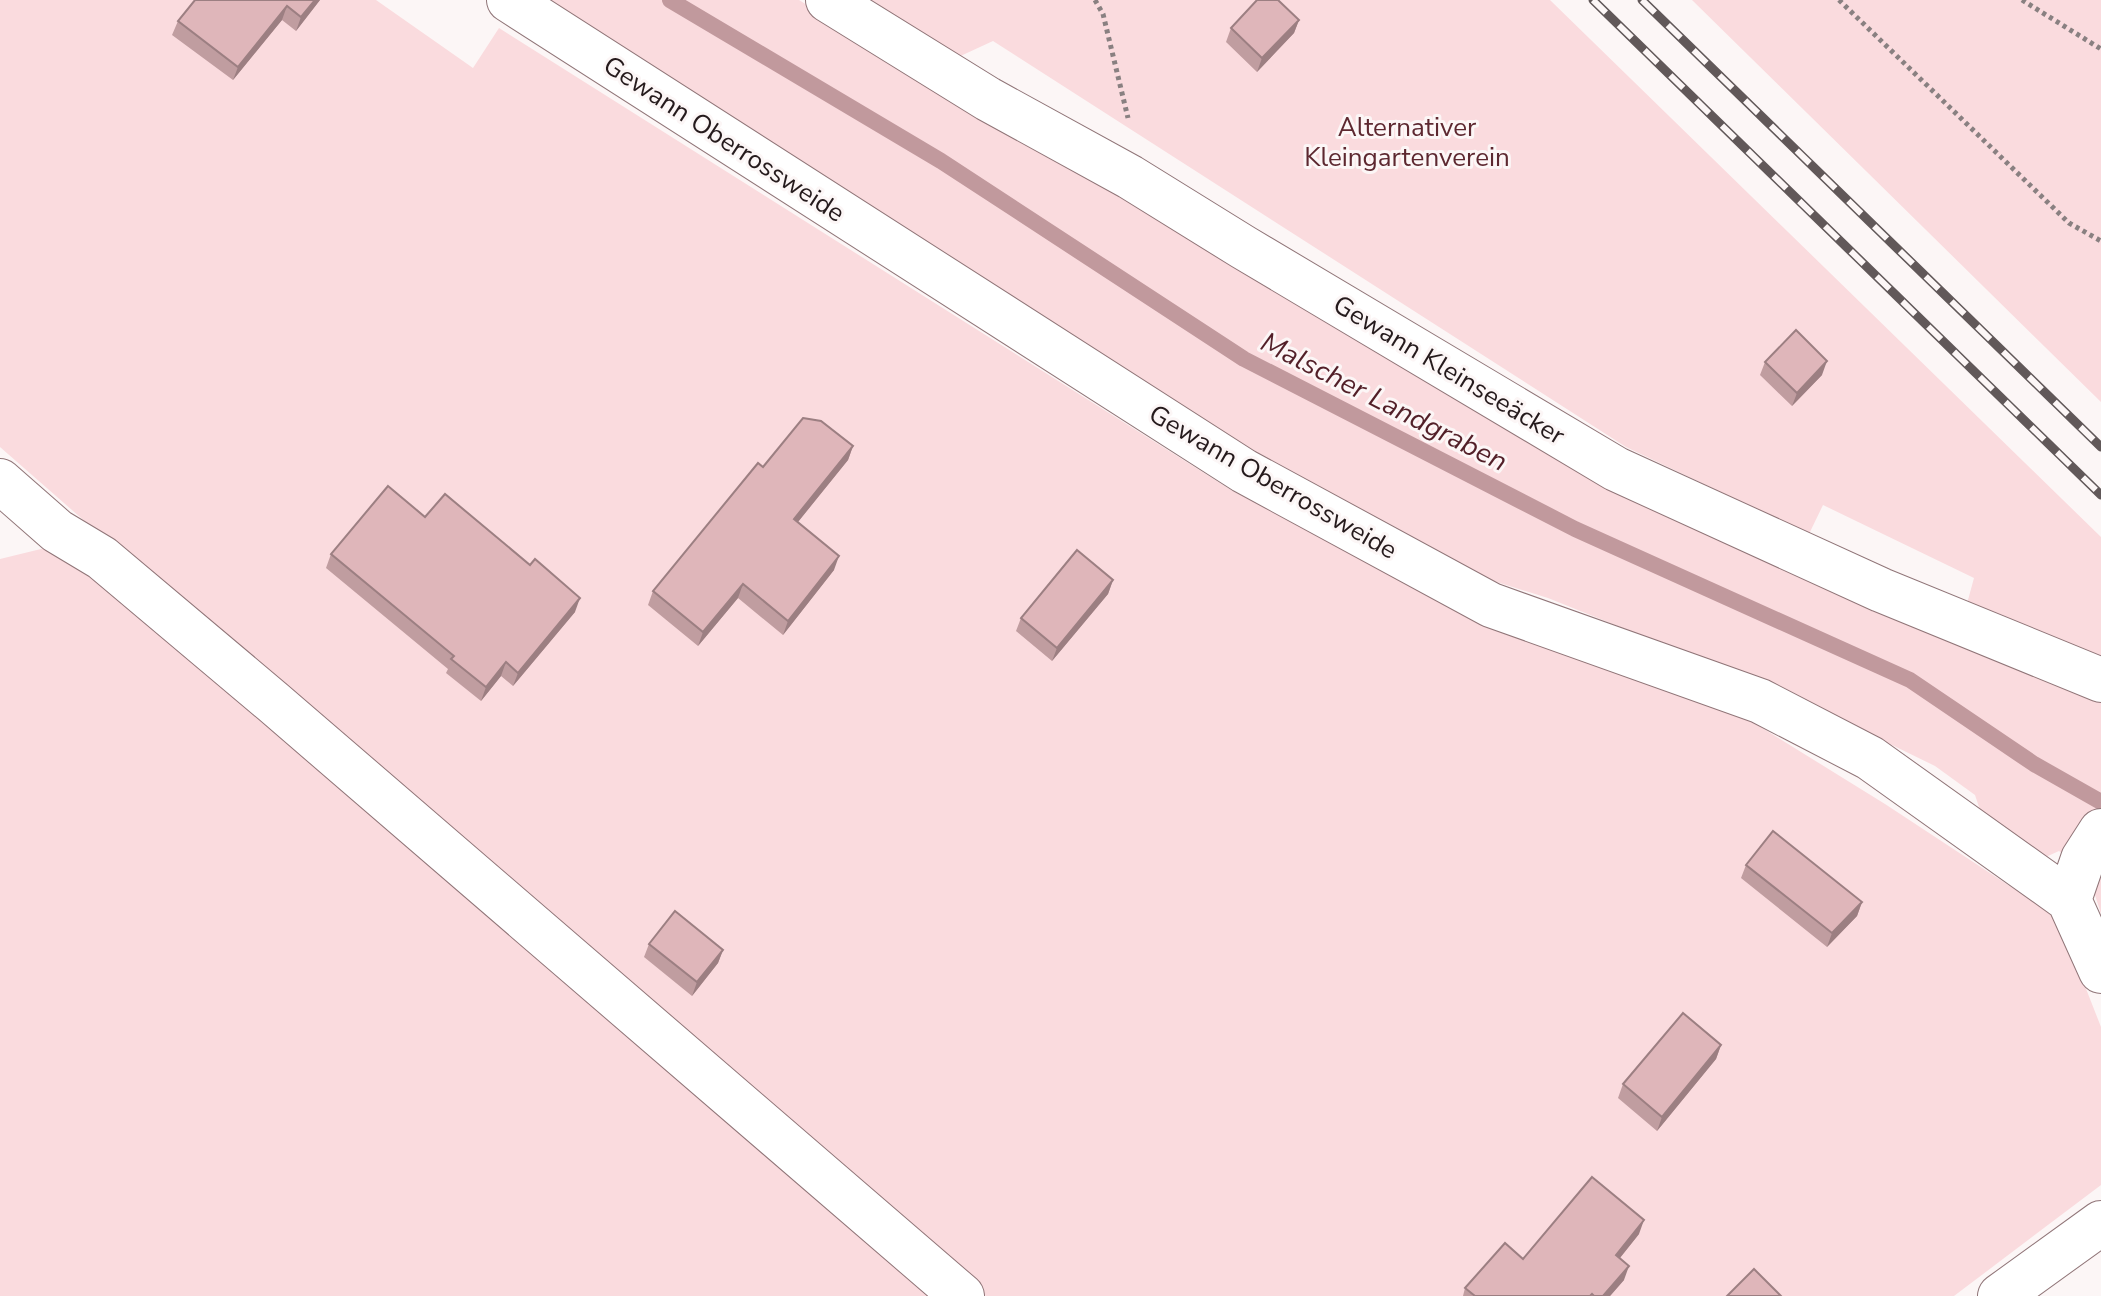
<svg xmlns="http://www.w3.org/2000/svg" width="2101" height="1296" font-family="'Nunito Sans',sans-serif">
<style>
.green{fill:#fadbde}
.lines{fill:none;stroke-linecap:round;stroke-linejoin:round}
.stream{stroke:#c1999d;stroke-width:16}
.minor-casing{stroke:#907578;stroke-width:46}
.path{stroke:#898081;stroke-width:5;stroke-dasharray:4 4;stroke-linecap:butt}
.minor{stroke:#fff;stroke-width:44}
.rail-casing{stroke:#615859;stroke-width:9}
.rail{stroke:#fcf6f6;stroke-width:6;stroke-dasharray:18;stroke-linecap:butt}
.wall{fill:#c09da0}
.shaded-wall{fill:#9c7f82}
.building{fill:#dfb6ba;stroke:#9c7f82;stroke-width:2}
.labels{text-anchor:middle;dominant-baseline:central;stroke-width:6;stroke-linejoin:round;paint-order:stroke}
.park-label{font-size:26px;fill:#5d2830;stroke:#fcf6f6}
.street-label{font-size:26px;fill:#251a1c;stroke:#fcf6f6}
.water-label{font-size:28px;font-style:italic;fill:#521f28;stroke:#fcf6f6}
</style>
<rect width="100%" height="100%" fill="#fcf6f6"/>
<path class="green" d="M 0,0 L 376,0 L 473,68 L 499,28 L 1231,490 L 1472,615 L 1751,721 L 1885,804 L 2049,912 L 2061,925 L 2101,1027 L 2101,1185 L 1954,1296 L 986,1296 L 848,1182 L 458,848 L 0,447 Z
M 545,0 L 799,0 L 972,109 L 1956,644 L 1974,578 L 1823,505 L 1809,534 L 1626,447 L 993,41 L 954,59 L 856,0 L 1550,0 L 2101,537 L 2101,914 L 2095,895 L 2094,877 L 2059,851 L 2048,856 L 2037,855 L 1981,813 L 1975,795 L 1935,766 L 1849,724 L 1700,665 L 1630,631 L 1548,598 L 1484,578 L 1332,499 L 761,144 Z
M 1692,0 L 2101,0 L 2101,402 Z
M 45,548 L 64,550 L 940,1296 L 0,1296 L 0,559 Z"/>
<g class="lines">
<path class="stream" d="M 670,0 L 941,161 L 1244,359 L 1575,529 L 1910,680 L 2034,764 L 2101,802"/>
<defs>
<path id="minor" d="M 509,0 L 1244,471 L 1491,605 L 1760,701 L 1870,758 L 2069,900
M 828,0 L 988,99 L 1130,177 L 1243,247 L 1616,469 L 1881,590 L 2101,680
M 0,481 L 57,531 L 102,558 L 273,702 L 962,1296
M 2101,831 L 2083,859 L 2069,900 L 2101,971
M 2000,1296 L 2101,1223"/>
</defs>
<use href="#minor" class="minor-casing"/>
<path class="path" d="M 1095,0 L 1103,14 L 1128,118
M 1839,0 L 2069,223 L 2101,241
M 2022,0 L 2101,49"/>
<use href="#minor" class="minor"/>
<defs>
<path id="rail" d="M 1593,0 L 2101,495
M 1642,0 L 2101,447"/>
</defs>
<use href="#rail" class="rail-casing"/>
<use href="#rail" class="rail"/>
</g>
<path class="wall" d="M 195,0 L 320,0 L 296,31 L 282,20 L 233,80 L 172,35 L 178,21 Z
M 1299,20 L 1294,33 L 1257,72 L 1226,42 L 1231,28 Z
M 1765,362 L 1822,375 L 1792,406 L 1760,375 Z
M 853,446 L 848,460 L 798,522 L 834,570 L 783,635 L 738,598 L 698,646 L 648,605 L 653,591 L 763,467 Z
M 425,517 L 575,612 L 513,686 L 501,676 L 481,701 L 446,673 L 448,669 L 326,568 L 331,554 Z
M 1113,580 L 1108,594 L 1052,661 L 1016,631 L 1021,618 Z
M 1746,865 L 1862,902 L 1857,916 L 1827,947 L 1741,878 Z
M 649,944 L 723,950 L 718,963 L 692,996 L 644,957 Z
M 1721,1045 L 1716,1059 L 1657,1131 L 1618,1098 L 1623,1084 Z
M 1639,1234 L 1620,1258 L 1624,1280 L 1610,1296 L 1463,1296 L 1465,1288 L 1523,1259 Z"/>
<path class="shaded-wall" d="M 315,0 L 320,0 L 296,31 L 301,17 Z
M 287,6 L 282,20 L 233,80 L 238,67 Z
M 1299,20 L 1294,33 L 1257,72 L 1262,58 Z
M 1827,361 L 1822,375 L 1792,406 L 1797,393 Z
M 853,446 L 848,460 L 789,533 L 794,519 Z
M 839,556 L 834,570 L 783,635 L 788,621 Z
M 1113,580 L 1108,594 L 1052,661 L 1057,648 Z
M 743,584 L 738,598 L 698,646 L 703,632 Z
M 580,598 L 575,612 L 513,686 L 518,673 Z
M 506,662 L 501,676 L 481,701 L 486,687 Z
M 1862,902 L 1857,916 L 1827,947 L 1832,933 Z
M 723,950 L 718,963 L 692,996 L 697,982 Z
M 1721,1045 L 1716,1059 L 1657,1131 L 1662,1117 Z
M 1644,1220 L 1639,1234 L 1611,1269 L 1616,1255 Z
M 1629,1266 L 1624,1280 L 1610,1296 L 1603,1296 Z"/>
<path class="building" d="M 195,0 L 315,0 L 301,17 L 287,6 L 238,67 L 178,21 Z
M 1257,0 L 1278,0 L 1299,20 L 1262,58 L 1231,28 Z
M 1796,330 L 1827,361 L 1797,393 L 1765,362 Z
M 803,418 L 821,421 L 853,446 L 794,519 L 839,556 L 788,621 L 743,584 L 703,632 L 653,591 L 758,463 L 763,467 Z
M 388,486 L 425,517 L 445,494 L 530,565 L 535,559 L 580,598 L 518,673 L 506,662 L 486,687 L 451,659 L 454,656 L 331,554 Z
M 1077,550 L 1113,580 L 1057,648 L 1021,618 Z
M 1773,831 L 1862,902 L 1832,933 L 1746,865 Z
M 675,911 L 723,950 L 697,982 L 649,944 Z
M 1683,1013 L 1721,1045 L 1662,1117 L 1623,1084 Z
M 1592,1177 L 1644,1220 L 1616,1255 L 1629,1266 L 1603,1296 L 1594,1296 L 1592,1294 L 1590,1296 L 1475,1296 L 1465,1288 L 1505,1243 L 1523,1259 Z
M 1754,1269 L 1781,1296 L 1727,1296 Z"/>
<g class="labels">
<g class="park-label">
<text x="1407" y="127">Alternativer<tspan x="1407" dy="30">Kleingartenverein</tspan></text>
</g>
<g class="street-label">
<text transform="translate(724 139) rotate(33)">Gewann Oberrossweide</text>
<text transform="translate(1449 370) rotate(31)">Gewann Kleinseeäcker</text>
<text transform="translate(1273 482) rotate(30)">Gewann Oberrossweide</text>
</g>
<g class="water-label">
<text transform="translate(1384 402) rotate(27)">Malscher Landgraben</text>
</g>
</g>
</svg>
